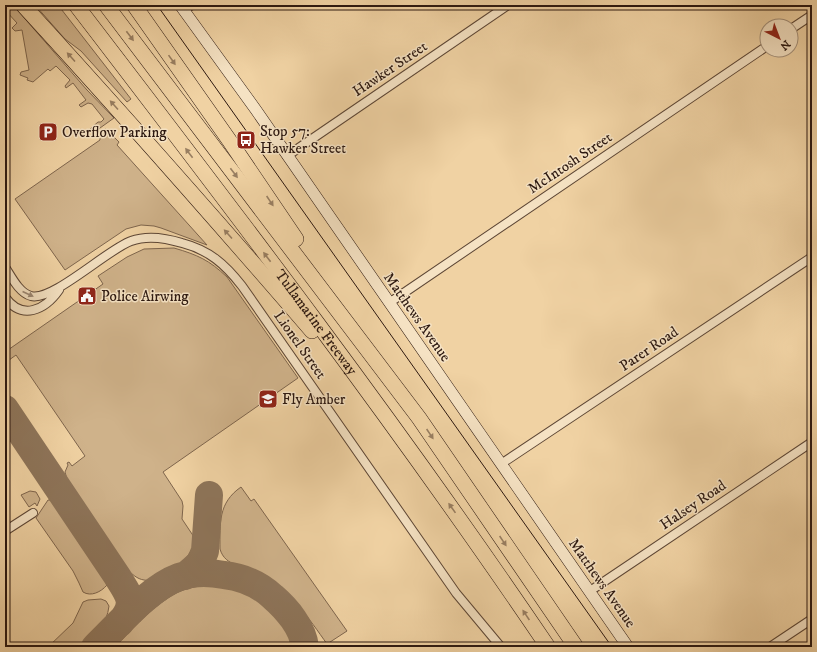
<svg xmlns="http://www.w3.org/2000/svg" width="817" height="652" font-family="'IM FELL DW Pica',serif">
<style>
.green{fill:#cfb28a;stroke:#7e654d}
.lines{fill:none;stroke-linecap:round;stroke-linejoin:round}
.taxiway{stroke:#8e755a;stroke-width:28}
.street-casing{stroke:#5d4635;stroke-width:10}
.secondary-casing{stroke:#2c1810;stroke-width:12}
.highway-casing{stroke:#2c1810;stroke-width:16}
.street{stroke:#f5e2c3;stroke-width:8}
.secondary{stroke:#f5e2c3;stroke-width:11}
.highway{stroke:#f0d2a3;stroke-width:15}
.tram{stroke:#2c1810;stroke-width:1}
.oneway{fill:#987e61}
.oneway2{fill:#9b8772}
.labels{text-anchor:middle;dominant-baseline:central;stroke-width:3;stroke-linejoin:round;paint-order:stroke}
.street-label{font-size:15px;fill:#2c1810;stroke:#f5e2c3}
.poi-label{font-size:15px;fill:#2c1810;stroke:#f5e2c3;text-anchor:start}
</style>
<rect width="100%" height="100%" fill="#f0d2a3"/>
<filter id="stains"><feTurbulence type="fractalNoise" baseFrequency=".005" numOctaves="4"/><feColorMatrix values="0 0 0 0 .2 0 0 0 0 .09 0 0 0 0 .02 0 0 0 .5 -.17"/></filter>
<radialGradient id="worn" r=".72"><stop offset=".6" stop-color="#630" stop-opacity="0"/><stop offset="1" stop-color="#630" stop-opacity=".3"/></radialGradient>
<path class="green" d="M 5,5 L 13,5 L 87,90 L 114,118 L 93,133 L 90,129 L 98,122 L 101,122 L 104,119 L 92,104 L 88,103 L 81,107 L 79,105 L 86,100 L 73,83 L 66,88 L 65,86 L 70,80 L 56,66 L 50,71 L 48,69 L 33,82 L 27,80 L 28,78 L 20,75 L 21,72 L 29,70 L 22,30 L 15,31 L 12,28 L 17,23 L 5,10 Z
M 35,5 L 58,5 L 131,99 L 127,102 L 81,51 L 65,39 Z
M 106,129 L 119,142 L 117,145 L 207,245 L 161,228 L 154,226 L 141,225 L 126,229 L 65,270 L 15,199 L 100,140 L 99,133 Z
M 174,248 C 198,255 209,260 227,277 L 298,378 L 163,472 L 182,501 L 183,506 L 182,519 L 196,540 C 193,547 190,554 185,559 C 177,568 156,583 144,580 C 137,579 132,574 128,570 L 67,479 L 65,472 L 68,465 L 67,463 L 69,462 L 72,466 L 85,456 L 16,355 L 5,363 L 5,352 L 103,284 L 98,276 L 127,257 L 144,249 Z
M 241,487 L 251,501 L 254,499 L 347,631 L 327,644 C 310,620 287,586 260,573 C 245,566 225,567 220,549 C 220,523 218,503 241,487 Z
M 30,491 L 36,492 L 40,499 L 37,506 L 35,503 L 29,507 L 21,495 Z
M 48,500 L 52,500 L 107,582 L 107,585 C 101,592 91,597 83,592 L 79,583 L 73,571 L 36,518 Z
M 206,585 C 218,586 231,587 243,591 C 257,596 282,618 288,632 C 290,637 290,642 291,647 L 115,647 C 131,631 148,611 168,598 C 179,590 192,587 206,585 Z
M 101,599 L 106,601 L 109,606 C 107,624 96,635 83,647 L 48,647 L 73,623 L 83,602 L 88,600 Z"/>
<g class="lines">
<path class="taxiway" d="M 5,409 L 117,576 C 129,596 137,602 120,623
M 185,576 L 200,563 L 205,551 L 209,495
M 95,647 C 118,625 149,588 179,577 C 193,572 209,572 224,575 C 242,577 259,584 273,597 C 287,609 303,628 305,647"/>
<defs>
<path id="street" d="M 184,10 L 192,5
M 791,29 L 812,15
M 287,156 L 508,5
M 5,267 C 11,276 19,293 31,296 C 52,302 108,249 131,241 C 147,235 166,238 182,243 C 209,250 225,264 242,286 L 456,593 L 501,647
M 5,297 C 22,321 45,310 59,290
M 389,303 L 767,46
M 501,464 L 812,257
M 5,531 L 33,513
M 590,591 L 812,442
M 770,647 L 812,619"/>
<path id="secondary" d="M 180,5 L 256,110 L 628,647"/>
<g id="highway">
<path d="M 23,5 C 121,112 217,221 312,331"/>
<path id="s1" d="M 76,5 C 238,216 399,427 548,647"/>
<path d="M 106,5 L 419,418 L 576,647"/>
<path d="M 134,5 L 229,140 L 296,239"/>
</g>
</defs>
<use href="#street" class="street-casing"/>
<use href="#secondary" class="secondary-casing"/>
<use href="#highway" class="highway-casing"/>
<use href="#street" class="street"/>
<use href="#secondary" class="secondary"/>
<use href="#highway" class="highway"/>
<path class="tram" d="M 157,5 L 612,647"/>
</g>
<defs><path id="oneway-solid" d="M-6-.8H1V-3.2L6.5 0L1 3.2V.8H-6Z"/></defs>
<g class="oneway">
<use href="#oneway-solid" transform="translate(130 36) rotate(53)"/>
<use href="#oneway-solid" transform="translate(71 57) rotate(-132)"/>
<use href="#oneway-solid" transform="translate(172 60) rotate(55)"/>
<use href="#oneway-solid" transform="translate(114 105) rotate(-132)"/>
<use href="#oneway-solid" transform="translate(189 153) rotate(-127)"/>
<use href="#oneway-solid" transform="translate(234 173) rotate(53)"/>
<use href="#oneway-solid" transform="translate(270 201) rotate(56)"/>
<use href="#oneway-solid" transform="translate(228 234) rotate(-132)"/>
<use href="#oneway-solid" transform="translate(267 257) rotate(-127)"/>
<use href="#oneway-solid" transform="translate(430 434) rotate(56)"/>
<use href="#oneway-solid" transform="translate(452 508) rotate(-125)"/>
<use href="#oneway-solid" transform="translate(503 541) rotate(56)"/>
<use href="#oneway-solid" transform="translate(526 615) rotate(-124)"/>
</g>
<use class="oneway2" href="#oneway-solid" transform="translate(28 294) rotate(25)"/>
<defs>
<symbol id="parking-square" viewBox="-11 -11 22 22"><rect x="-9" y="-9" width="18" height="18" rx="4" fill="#8f2418" stroke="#f5e2c3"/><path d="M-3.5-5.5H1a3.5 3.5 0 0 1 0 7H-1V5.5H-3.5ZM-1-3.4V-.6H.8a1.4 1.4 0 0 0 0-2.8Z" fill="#fff"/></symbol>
<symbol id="bus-square" viewBox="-11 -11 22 22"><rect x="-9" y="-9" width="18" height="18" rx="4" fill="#8f2418" stroke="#f5e2c3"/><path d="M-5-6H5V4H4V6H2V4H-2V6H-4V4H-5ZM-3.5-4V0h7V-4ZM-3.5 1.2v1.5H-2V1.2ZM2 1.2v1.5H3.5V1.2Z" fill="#fff"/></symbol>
<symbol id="civic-square" viewBox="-11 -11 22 22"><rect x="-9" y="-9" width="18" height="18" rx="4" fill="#8f2418" stroke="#f5e2c3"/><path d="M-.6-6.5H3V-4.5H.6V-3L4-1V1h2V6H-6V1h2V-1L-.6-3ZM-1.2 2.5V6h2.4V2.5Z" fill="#fff"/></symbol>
<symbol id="university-square" viewBox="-11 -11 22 22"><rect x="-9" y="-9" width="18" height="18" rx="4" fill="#8f2418" stroke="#f5e2c3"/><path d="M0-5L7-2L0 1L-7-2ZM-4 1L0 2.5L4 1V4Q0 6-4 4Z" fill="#fff"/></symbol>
</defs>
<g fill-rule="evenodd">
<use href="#parking-square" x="37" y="121" width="22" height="22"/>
<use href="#bus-square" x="235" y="129" width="22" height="22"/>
<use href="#civic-square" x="76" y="285" width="22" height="22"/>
<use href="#university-square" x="257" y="388" width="22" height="22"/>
</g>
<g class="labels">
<g class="street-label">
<text transform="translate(390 69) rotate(-34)">Hawker Street</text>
<text transform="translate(570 163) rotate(-34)">McIntosh Street</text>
<text transform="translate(417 317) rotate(55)">Matthews Avenue</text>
<text stroke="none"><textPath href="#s1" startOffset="398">Tullamarine Freeway</textPath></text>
<text transform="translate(300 345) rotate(55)">Lionel Street</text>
<text transform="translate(649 349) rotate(-34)">Parer Road</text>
<text transform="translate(693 505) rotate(-34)">Halsey Road</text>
<text transform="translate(602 583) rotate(55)">Matthews Avenue</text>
</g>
<g class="poi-label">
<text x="260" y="131">Stop 57:<tspan x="260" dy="17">Hawker Street</tspan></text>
<text x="62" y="132">Overflow Parking</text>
<text x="101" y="296">Police Airwing</text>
<text x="282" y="399">Fly Amber</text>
</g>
</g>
<rect width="817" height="652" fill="none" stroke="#f0d2a3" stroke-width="20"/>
<rect x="6" y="6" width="805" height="640" fill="none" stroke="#2c1810" stroke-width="2"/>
<rect x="10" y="10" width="797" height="632" fill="none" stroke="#2c1810"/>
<g transform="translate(779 38) rotate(138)"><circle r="19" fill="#f5e2c3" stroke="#a5917b"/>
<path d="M0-3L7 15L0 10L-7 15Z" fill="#8f2418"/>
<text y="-6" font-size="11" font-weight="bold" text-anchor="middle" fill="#2c1810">N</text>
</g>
<rect width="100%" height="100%" filter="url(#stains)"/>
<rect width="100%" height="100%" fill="url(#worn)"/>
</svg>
